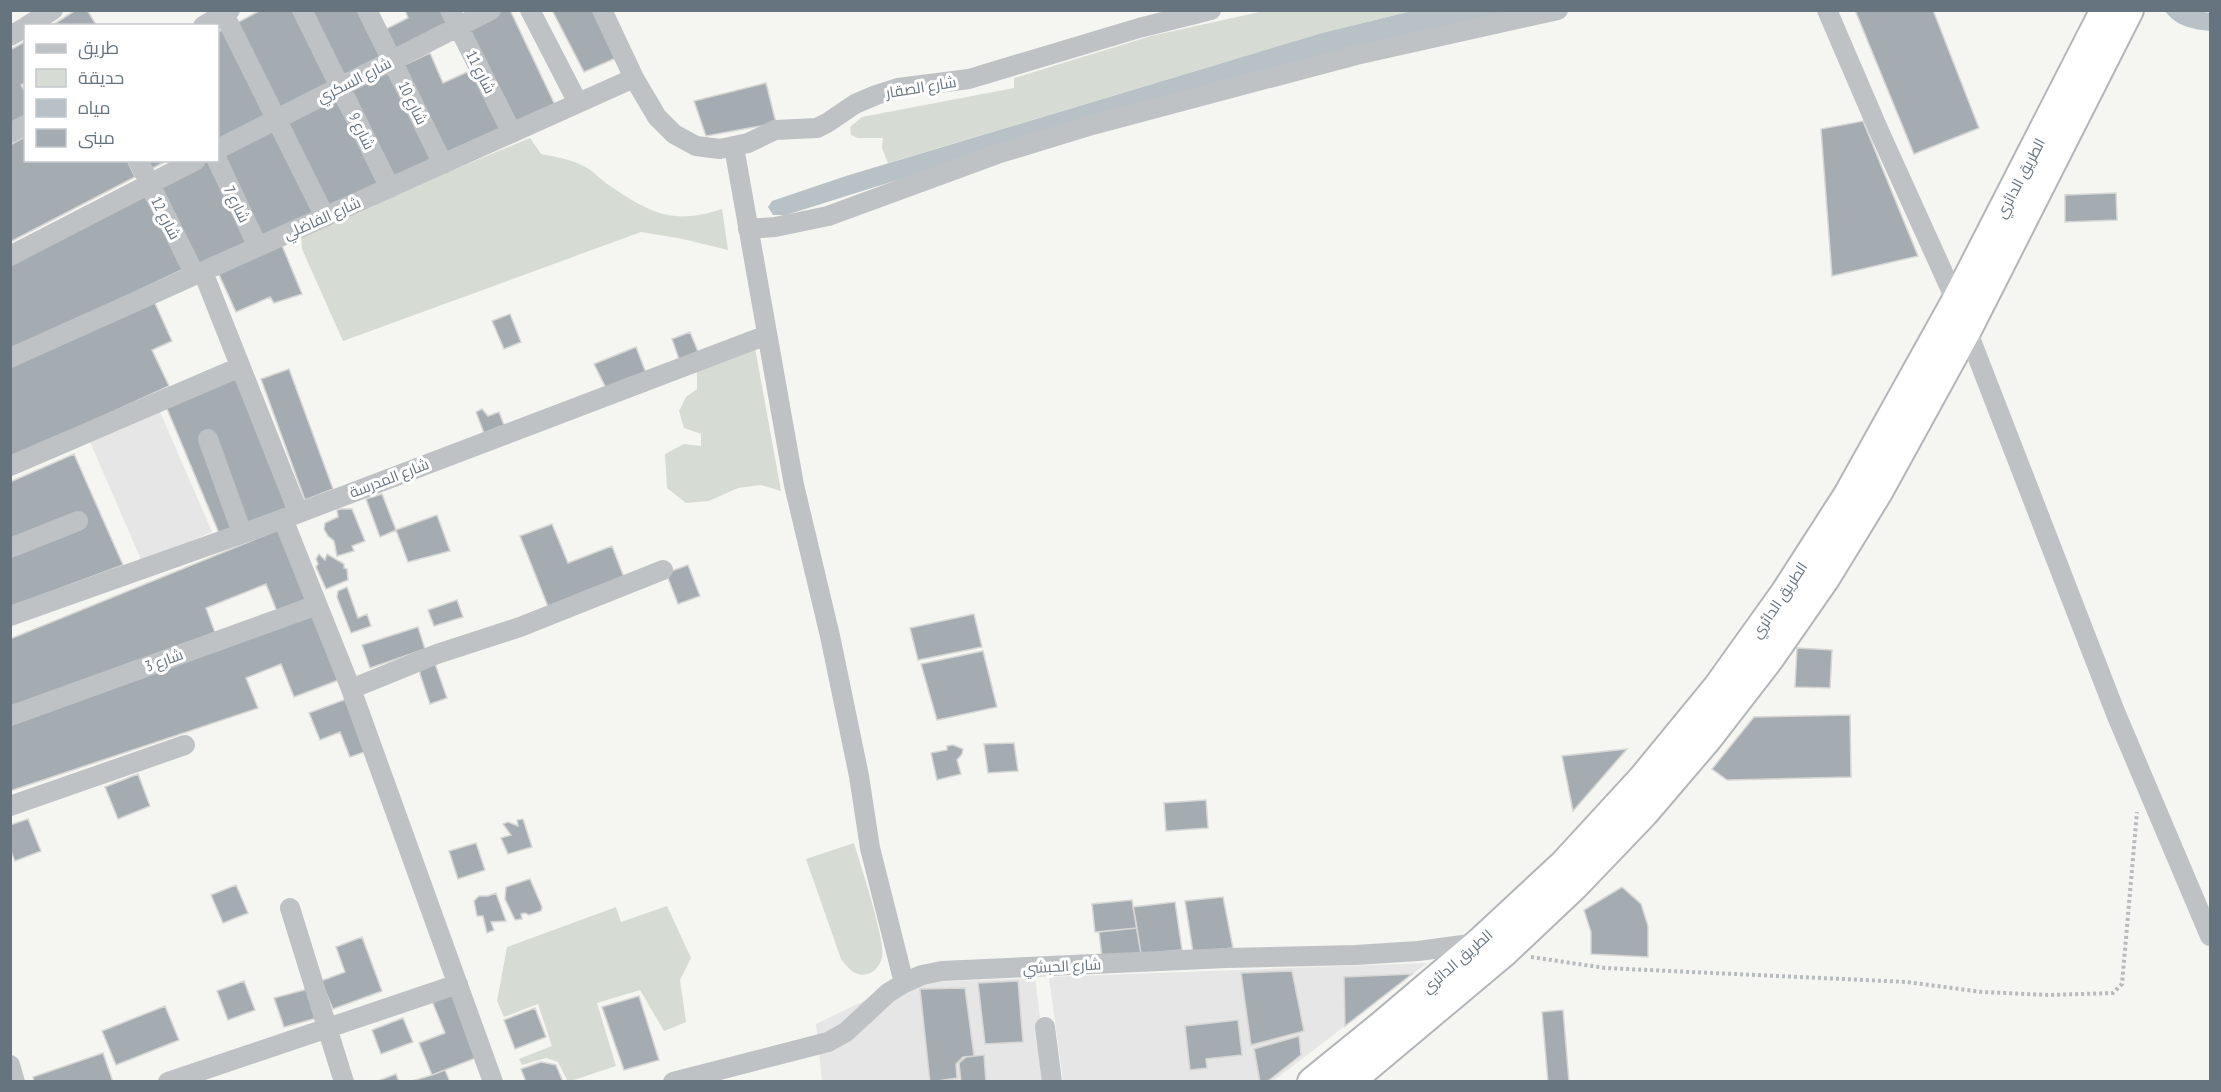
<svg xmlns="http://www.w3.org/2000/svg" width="2221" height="1092" font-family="'PT Sans Narrow',Cairo,sans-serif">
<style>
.built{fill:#e5e6e5}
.green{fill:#d6dbd3}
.water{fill:#b7c1c6}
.building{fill:#a5acb1;stroke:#d6d6d4;stroke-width:1.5}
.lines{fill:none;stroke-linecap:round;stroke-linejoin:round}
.highway-casing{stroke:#b3b6b9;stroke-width:32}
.path{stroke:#b8bbbd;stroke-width:4;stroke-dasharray:3 3;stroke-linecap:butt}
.minor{stroke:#bec2c5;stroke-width:20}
.highway{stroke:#fff;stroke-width:28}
.labels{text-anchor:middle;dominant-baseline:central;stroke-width:6;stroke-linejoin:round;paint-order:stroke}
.street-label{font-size:15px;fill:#667480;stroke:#fff}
</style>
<rect width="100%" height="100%" fill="#f5f5f1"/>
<path class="built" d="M 158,407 L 212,532 L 142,562 L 88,437 Z
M 1427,963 L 1272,1082 L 1063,1081 L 1049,977 Z
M 1035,978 L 1048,1081 L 822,1081 L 816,1024 L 901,983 Z"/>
<path class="green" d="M 1264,11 L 1412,11 L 1322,33 L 888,163 L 882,148 L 883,138 L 858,138 L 851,135 L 850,127 L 862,117 L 1014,88 L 1014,78 L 1151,36 Z
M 530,138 L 541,154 C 557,157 575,160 589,169 C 595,173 600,179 607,184 C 649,212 671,226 722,209 L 728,250 L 683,239 L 641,232 L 343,341 L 302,249 L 301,233 Z
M 755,348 L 781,491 L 761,485 L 738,488 L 709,501 L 686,503 L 667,488 L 665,454 L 684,444 L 701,446 L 701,434 L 684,428 L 679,411 L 686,397 L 697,389 L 697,370 Z
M 854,843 C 860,864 886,941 882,957 C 881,964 874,973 867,974 C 856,978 847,967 841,959 L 806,859 Z
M 667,906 L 691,958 L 680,980 L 686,1022 L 664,1031 L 640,990 L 597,1003 L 616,1066 L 568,1082 L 558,1062 L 546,1058 L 522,1065 L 519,1059 L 552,1046 L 538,1004 L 504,1017 L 497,1001 L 507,947 L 616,907 L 621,922 Z"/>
<path class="water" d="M 1412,11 L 1514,11 L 1110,113 L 786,215 L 773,215 L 768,207 L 772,201 L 846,176 L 1322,33 Z
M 2165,11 L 2198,11 L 2210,13 L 2210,31 C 2192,29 2176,26 2165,11 Z"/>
<path class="building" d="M 76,10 L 87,10 L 97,26 L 51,26 Z
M 261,10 L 293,10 L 330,82 L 277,109 L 235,24 Z
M 306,10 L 364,10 L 387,54 L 342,77 Z
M 405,10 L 446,10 L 451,21 L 395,49 L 386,29 L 408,18 Z
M 500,10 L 510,10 L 556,107 L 516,122 L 467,27 Z
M 552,10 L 594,10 L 616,58 L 584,72 Z
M 1855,10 L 1933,10 L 1979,128 L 1914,154 Z
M 227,27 L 266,116 L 218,140 L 218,32 Z
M 26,41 L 26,82 L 21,85 L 26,93 L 26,124 L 10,133 L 10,50 Z
M 430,53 L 443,83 L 474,69 L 505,134 L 448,160 L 404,65 Z
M 393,69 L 437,166 L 394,183 L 350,91 Z
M 766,83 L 776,123 L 706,136 L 694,101 Z
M 334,97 L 384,188 L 329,211 L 286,122 Z
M 1863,121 L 1918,256 L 1832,276 L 1821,129 Z
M 268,124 L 319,215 L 259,239 L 218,156 Z
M 26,136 L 26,160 L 127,160 L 135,177 L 10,242 L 10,145 Z
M 141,160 L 168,160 L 146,172 Z
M 202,160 L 207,160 L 248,243 L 197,265 L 155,185 Z
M 142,191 L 184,269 L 10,351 L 10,258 Z
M 2116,193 L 2117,220 L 2065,222 L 2065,195 Z
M 281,243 L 302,294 L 274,303 L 270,297 L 236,312 L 216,268 Z
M 153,299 L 172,341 L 152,350 L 169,386 L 10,459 L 10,365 Z
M 510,314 L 521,342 L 504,349 L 492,321 Z
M 690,332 L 699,354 L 680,362 L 672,339 Z
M 636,347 L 646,373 L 606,388 L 594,364 Z
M 289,369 L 333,489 L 305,500 L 261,379 Z
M 235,375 L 289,507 L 246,525 L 219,533 L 165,404 Z
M 482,409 L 488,416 L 499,412 L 504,425 L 484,433 L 476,412 Z
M 74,454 L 123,565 L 10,607 L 10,482 Z
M 382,494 L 396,530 L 380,537 L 366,499 Z
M 341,509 L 352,509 L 365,541 L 352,546 L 354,551 L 337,556 L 334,541 L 328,536 L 324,529 L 325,523 L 338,517 L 337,510 Z
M 437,515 L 450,551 L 408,562 L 396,530 Z
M 552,524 L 568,563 L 612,546 L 625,580 L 549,609 L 520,536 Z
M 283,528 L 311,601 L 278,614 L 266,584 L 206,608 L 217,638 L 10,711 L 10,639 Z
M 319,554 L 325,560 L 327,554 L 344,564 L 344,568 L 347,569 L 348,580 L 326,589 L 316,567 L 318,564 L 316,559 Z
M 688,565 L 700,596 L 678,604 L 666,573 Z
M 347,587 L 358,618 L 367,614 L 371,626 L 351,633 L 337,597 L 338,591 Z
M 457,600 L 463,617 L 434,626 L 428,610 Z
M 315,612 L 344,678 L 294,697 L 281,664 L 246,678 L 258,708 L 10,791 L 10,722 Z
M 974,614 L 982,647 L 918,660 L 910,628 Z
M 418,627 L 425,649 L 370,668 L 362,645 Z
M 1797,648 L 1832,650 L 1830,688 L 1795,687 Z
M 983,651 L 997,707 L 937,720 L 921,664 Z
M 433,658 L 447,698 L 430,704 L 420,674 L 421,662 Z
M 349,698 L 370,750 L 350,757 L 340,732 L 320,740 L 309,713 Z
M 1850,715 L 1851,777 L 1727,780 L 1712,769 L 1754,717 Z
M 1014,743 L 1018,771 L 988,773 L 984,744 Z
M 953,745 L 963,749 L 962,754 L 957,760 L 961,774 L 937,780 L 931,753 L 947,750 L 947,746 Z
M 1627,749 L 1573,811 L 1562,756 Z
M 138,774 L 150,806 L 118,819 L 105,787 Z
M 1206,800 L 1208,828 L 1166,831 L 1164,803 Z
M 28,819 L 41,851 L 15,861 L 10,849 L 10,825 Z
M 523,819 L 532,847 L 508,854 L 501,838 L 511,835 L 503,824 L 508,822 L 518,826 L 517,820 Z
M 476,843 L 485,870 L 458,879 L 449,851 Z
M 530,879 L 542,907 L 541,911 L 529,915 L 525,913 L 521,914 L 522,919 L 515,920 L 505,899 L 506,887 Z
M 236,885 L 248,913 L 223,923 L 211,895 Z
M 1622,887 L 1641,904 L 1648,926 L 1648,957 L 1591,954 L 1591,932 L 1584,910 Z
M 496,893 L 506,921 L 491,922 L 494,930 L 487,933 L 483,916 L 477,916 L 474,901 L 479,896 L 488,896 Z
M 1223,897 L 1233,948 L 1193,952 L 1185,901 Z
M 1132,900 L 1137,928 L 1095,932 L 1092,904 Z
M 1175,902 L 1182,950 L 1141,954 L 1133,907 Z
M 1137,928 L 1141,954 L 1102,958 L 1099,932 Z
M 362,937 L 382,991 L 333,1009 L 321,981 L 345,972 L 336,947 Z
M 1292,971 L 1304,1031 L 1251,1045 L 1241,973 Z
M 1412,974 L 1345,1026 L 1344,977 Z
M 244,981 L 255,1010 L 228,1020 L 217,991 Z
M 1018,981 L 1023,1042 L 985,1044 L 978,983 Z
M 965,988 L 974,1056 L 963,1057 L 956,1064 L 957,1078 L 930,1082 L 920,989 Z
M 308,989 L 317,1018 L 284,1027 L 274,998 Z
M 454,990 L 478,1057 L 432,1075 L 419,1043 L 445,1033 L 430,996 Z
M 639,996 L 659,1060 L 624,1070 L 602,1007 Z
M 165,1006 L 179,1040 L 116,1065 L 102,1031 Z
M 535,1008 L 546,1037 L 515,1049 L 504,1020 Z
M 1563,1010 L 1569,1082 L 1548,1082 L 1542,1012 Z
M 403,1018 L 413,1042 L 381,1054 L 372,1030 Z
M 1238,1020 L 1242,1055 L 1206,1059 L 1207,1068 L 1190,1070 L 1185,1026 Z
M 1299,1036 L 1301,1055 L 1267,1082 L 1260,1082 L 1254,1049 Z
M 103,1053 L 113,1082 L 34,1082 L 33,1077 Z
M 984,1055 L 986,1082 L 961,1082 L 959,1063 L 966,1057 Z
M 541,1062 L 556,1065 L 563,1082 L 526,1082 L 521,1069 Z
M 445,1070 L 450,1082 L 412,1081 L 432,1075 Z
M 396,1074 L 399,1082 L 375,1082 Z"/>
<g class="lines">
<defs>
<path id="highway" d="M 1312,1082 L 1381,1026 L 1479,943 L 1564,864 L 1643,778 L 1717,688 L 1785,593 L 1848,495 L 1956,301 L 2105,10
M 1349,1082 L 1503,953 L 1575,885 L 1644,813 L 1708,738 L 1769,659 L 1826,577 L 1878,492 L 1967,330 L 2129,10"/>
</defs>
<use href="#highway" class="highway-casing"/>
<path class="path" d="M 1531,957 L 1605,968 L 1907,982 L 1982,992 L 2049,995 L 2113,993 L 2122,984 L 2137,812"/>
<path class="minor" d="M 302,10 L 390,188
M 367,10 L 443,164
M 450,10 L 512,133
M 530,10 L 578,103
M 602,10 L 634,78 L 657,117 L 674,134 L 696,146 L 720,149 L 748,143 L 775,130 L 817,128 L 827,123 L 855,104 L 876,95 L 898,88 L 969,79 L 1139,28 L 1211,10
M 1827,10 L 1879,131 L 1956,301
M 224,14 L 325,217
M 27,26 L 53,10
M 203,26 L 230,10
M 10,36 L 26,27
M 10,133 L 26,125
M 734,147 L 794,485 L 830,636 L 859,776 L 870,848 L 904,983
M 218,149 L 491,10
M 138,160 L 195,275
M 217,160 L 258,247
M 748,229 L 775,227 L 828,216 L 997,154 L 1092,125 L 1356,55 L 1558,10
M 10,256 L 196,160
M 203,272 L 298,512
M 1967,330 L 2116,714 L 2210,936
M 10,358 L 634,78
M 208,439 L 242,533
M 10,466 L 240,367
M 283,519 L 351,689 L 493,1082
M 10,548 L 78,521
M 10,616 L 283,519 L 767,335
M 351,689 L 437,654 L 520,627 L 663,570
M 10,716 L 317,605
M 10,806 L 185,745
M 290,908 L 344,1082
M 1045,1027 L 1052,1082
M 10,1065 L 15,1082
M 168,1082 L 458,984
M 673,1082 L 828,1042 L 846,1032 L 888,993 L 904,983 L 922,975 L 942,971 L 1226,958 L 1356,955 L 1418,951 L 1478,943"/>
<use href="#highway" class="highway"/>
</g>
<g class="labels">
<g class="street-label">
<text transform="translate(481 72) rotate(63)">شارع 11</text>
<text transform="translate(354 80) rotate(-27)">شارع السكري</text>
<text transform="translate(921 87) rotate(-9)">شارع الصقار</text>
<text transform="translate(413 103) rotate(64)">شارع 10</text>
<text transform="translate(362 131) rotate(64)">شارع 9</text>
<text transform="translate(2020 178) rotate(-62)">الطريق الدائري</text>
<text transform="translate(237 204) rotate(64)">شارع 7</text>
<text transform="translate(166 218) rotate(63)">شارع 12</text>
<text transform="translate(322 218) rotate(-24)">شارع الفاضلي</text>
<text transform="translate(389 478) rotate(-21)">شارع المدرسة</text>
<text transform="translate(1779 600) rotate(-56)">الطريق الدائري</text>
<text transform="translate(164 660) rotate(-20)">شارع 3</text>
<text transform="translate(1457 961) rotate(-41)">الطريق الدائري</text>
<text transform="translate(1062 966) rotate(-3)">شارع الحبشي</text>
</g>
</g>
<rect width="2221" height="1092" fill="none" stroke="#667480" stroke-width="24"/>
<rect x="24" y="24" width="195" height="138" fill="#ffffff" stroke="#c2c7cc" stroke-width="1.5"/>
<rect x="36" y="44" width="30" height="9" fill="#bec2c5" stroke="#c2c7cc" stroke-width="1.5"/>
<text x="78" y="54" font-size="18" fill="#667480">طريق</text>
<rect x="36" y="69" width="30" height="18" fill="#d6dbd3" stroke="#c2c7cc" stroke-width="1.5"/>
<text x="78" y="84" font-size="18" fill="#667480">حديقة</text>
<rect x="36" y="99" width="30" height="18" fill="#b7c1c6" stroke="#c2c7cc" stroke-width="1.5"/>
<text x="78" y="114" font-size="18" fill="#667480">مياه</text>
<rect x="36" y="129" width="30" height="18" fill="#a5acb1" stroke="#c2c7cc" stroke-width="1.5"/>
<text x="78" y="144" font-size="18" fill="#667480">مبنى</text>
</svg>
